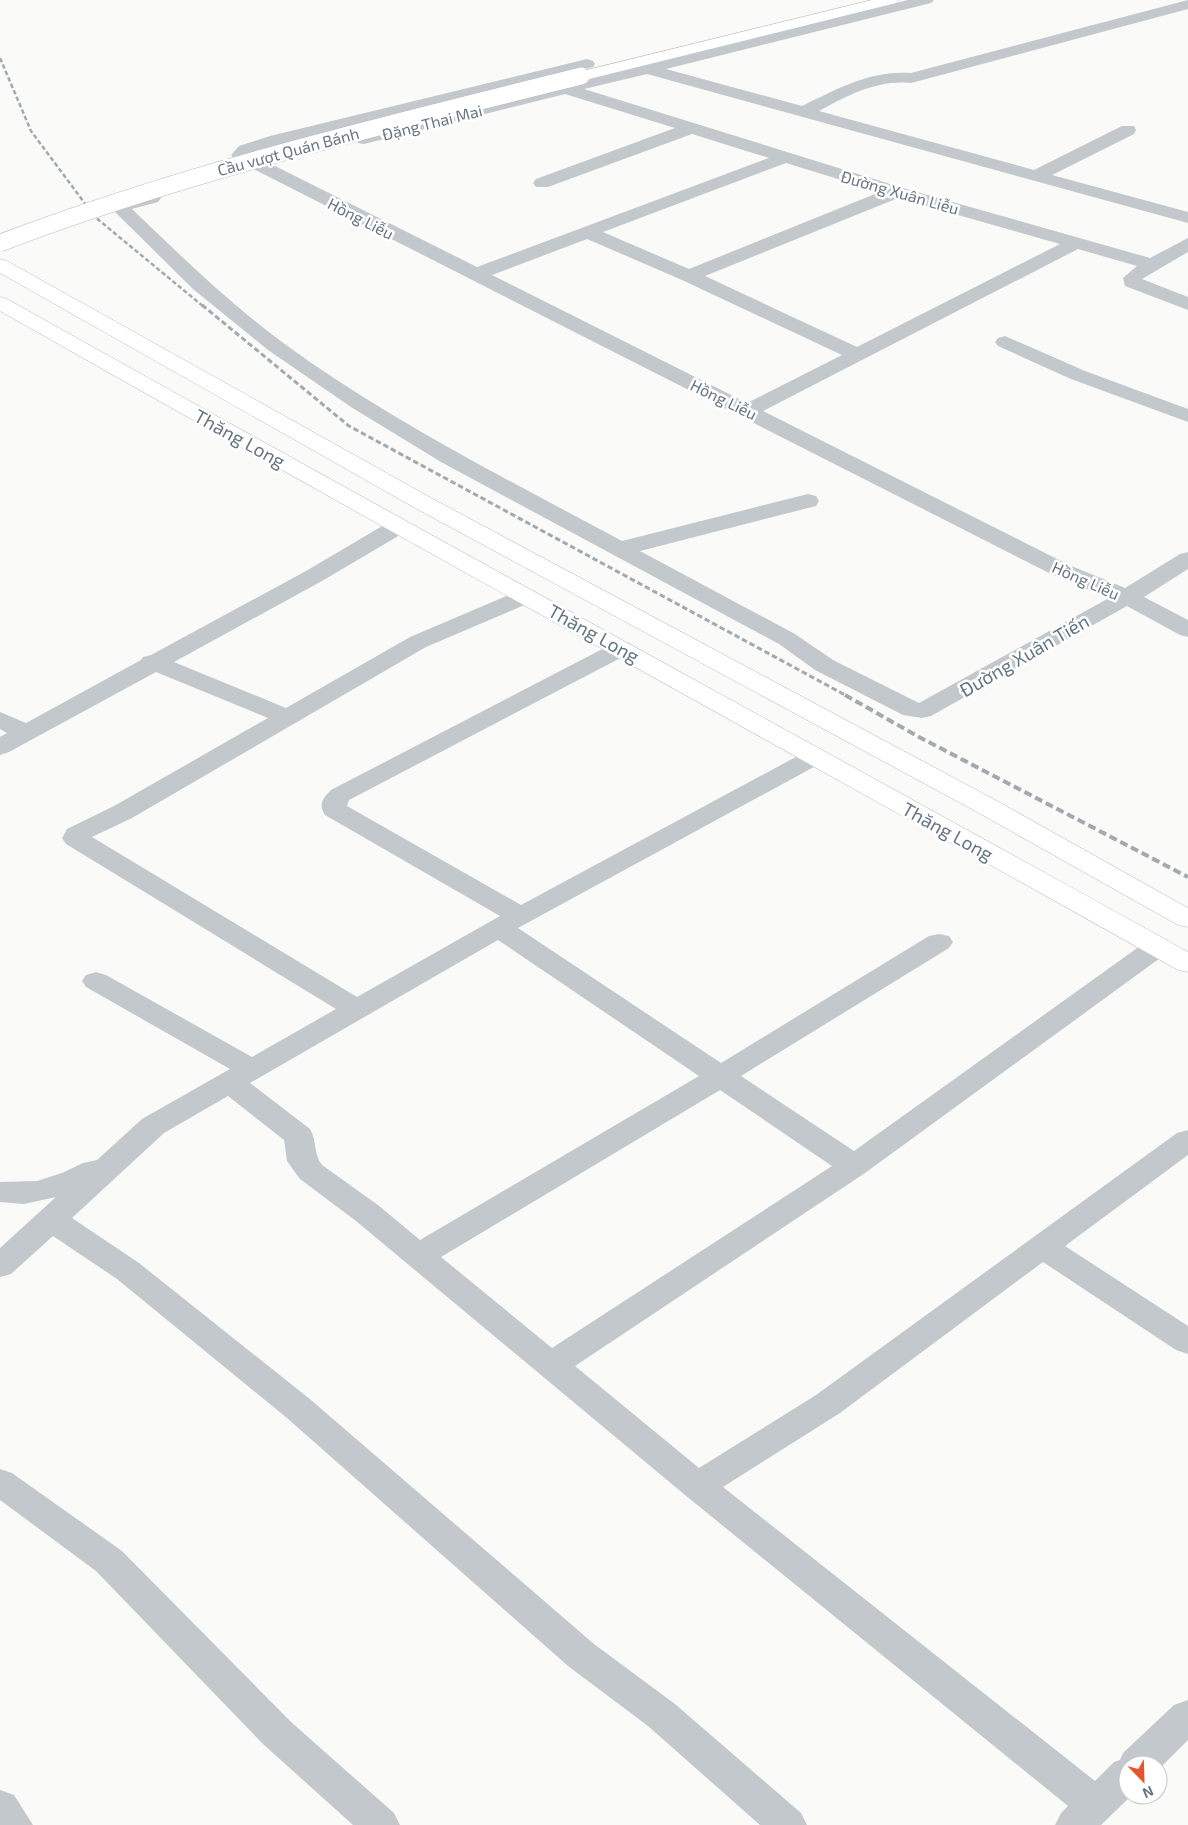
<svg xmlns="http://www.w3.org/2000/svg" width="1188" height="1825" font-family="'Exo 2',sans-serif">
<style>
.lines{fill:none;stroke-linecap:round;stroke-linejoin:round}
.major-casing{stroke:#b5babe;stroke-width:1}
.highway-casing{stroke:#b4b9bd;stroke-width:1}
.minor{fill:#c3c8cc;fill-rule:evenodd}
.major{fill:#fff;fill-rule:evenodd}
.highway{fill:#fff;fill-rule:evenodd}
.rail-far2{stroke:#a2aab0;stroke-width:2.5;stroke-dasharray:4.5 2.5;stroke-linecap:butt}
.rail-far1{stroke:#a2aab0;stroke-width:3;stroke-dasharray:5.5 3;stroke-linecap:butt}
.rail{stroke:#a2aab0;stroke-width:4;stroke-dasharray:8 4;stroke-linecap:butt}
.highway-bridge-casing{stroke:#b4b9bd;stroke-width:18;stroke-linecap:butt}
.highway-bridge{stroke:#fff;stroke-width:17}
.labels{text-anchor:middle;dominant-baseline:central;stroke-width:5;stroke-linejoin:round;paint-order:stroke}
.far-street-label{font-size:16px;fill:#657683;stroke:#fff}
.street-label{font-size:19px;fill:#657683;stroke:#fff}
</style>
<rect width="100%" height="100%" fill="#fafaf8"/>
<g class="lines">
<defs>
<path id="major" d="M 0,259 L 7,261 L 433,499 L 997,801 L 1188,908 L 1188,927 L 1178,925 L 979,813 L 417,509 L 0,273 Z
M 0,297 L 7,299 C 399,519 795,734 1188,952 L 1188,972 L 1178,970 C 786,750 391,533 0,311 Z"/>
<path id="highway" d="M 872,0 L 899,0 L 896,3 L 581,81 L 573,76 L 575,73 Z"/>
</defs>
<use href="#major" class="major-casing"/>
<use href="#highway" class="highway-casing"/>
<path class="minor" d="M 908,0 L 934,0 L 931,3 L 666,69 L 802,106 C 837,89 870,70 911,73 L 1188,0 L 1188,9 L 911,83 C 876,80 849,95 819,111 L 1034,170 L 1122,126 L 1134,126 L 1136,130 L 1134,134 L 1052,175 L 1188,212 L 1188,223 L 647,74 L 584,89 L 903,188 L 1150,258 L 1188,238 L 1188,252 L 1142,279 L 1188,297 L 1188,310 L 1125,286 L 1123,278 L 1137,266 L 1078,249 L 763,411 L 1069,565 L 1125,588 L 1180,554 L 1188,552 L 1188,569 L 1144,597 L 1188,620 L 1188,637 L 1180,635 L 1127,606 L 931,716 L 922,718 L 903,715 L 815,670 L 779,644 L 441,462 L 351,407 L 268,350 L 193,289 L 110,207 L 113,203 L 152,193 L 158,194 L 161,198 L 158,202 L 132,209 C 180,255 228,302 282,342 C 388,420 507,479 622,541 L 808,494 L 816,496 L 819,501 L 816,506 L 640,551 L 795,634 L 833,660 L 919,703 L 1109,598 L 1053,575 L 234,159 L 231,155 L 239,146 L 270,136 L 587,59 L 593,61 L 595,64 L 593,67 L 282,144 L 251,154 L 477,267 L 769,158 L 692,134 L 548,187 L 536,187 L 533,183 L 536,179 L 675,128 L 565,94 L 364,144 L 358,143 L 355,139 L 358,135 ZM 786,163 L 880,192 L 689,269 L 603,232 ZM 898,198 L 1060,244 L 857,347 L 705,276 ZM 587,239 L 682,280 L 842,355 L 747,403 L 492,275 Z
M 1005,336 L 1085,371 L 1188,409 L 1188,422 L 1071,379 L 998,346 L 995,342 L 998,338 Z
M 397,520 L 405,522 L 408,527 L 405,532 L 322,581 L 174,662 L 286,708 L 410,637 L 518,591 L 526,589 L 534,591 L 538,596 L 534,601 L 426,647 L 132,818 L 92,837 L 357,997 L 500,916 L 325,815 C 318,804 323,798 331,790 L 614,643 L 622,641 L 630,643 L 634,648 L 630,653 L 349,800 L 347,806 L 521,905 L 805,752 L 814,749 L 823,752 L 827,757 L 823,762 L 518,928 L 721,1063 L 929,936 L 939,934 L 949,936 L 953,942 L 949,948 L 741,1076 L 854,1151 L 1147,941 L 1157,939 L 1167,941 L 1171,947 L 1167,953 L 865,1173 L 575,1366 L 699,1468 L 816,1395 L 1177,1133 L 1188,1130 L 1188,1155 L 1065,1246 L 1188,1326 L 1188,1354 L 1176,1350 L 1043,1262 L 840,1413 L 723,1487 L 1095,1781 L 1114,1762 L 1120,1760 L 1123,1753 L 1174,1705 L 1188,1700 L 1188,1740 L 1158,1770 L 1158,1765 L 1128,1765 L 1128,1795 L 1132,1795 L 1101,1825 L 1055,1825 L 1061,1813 L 1068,1806 L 685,1495 L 356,1221 L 300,1179 L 287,1161 L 284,1140 L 228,1096 L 164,1133 L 72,1218 L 139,1263 L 311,1400 L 594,1644 L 675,1704 L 801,1813 L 807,1825 L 760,1825 L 648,1726 L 568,1666 L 287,1418 L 117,1279 L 53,1236 L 11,1274 L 0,1277 L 0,1248 L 56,1197 L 24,1204 L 0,1202 L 0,1182 L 37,1181 L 62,1173 L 83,1163 L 97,1160 L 142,1119 L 230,1069 L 86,987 L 82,981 L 86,975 L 96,972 L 106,975 L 252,1057 L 336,1009 L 66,844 L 62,838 L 67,829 L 114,806 L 268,718 L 156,672 L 9,752 L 0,755 L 0,737 L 7,733 L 0,729 L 0,712 L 26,723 L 141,660 L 143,657 L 151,655 L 306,571 L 389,522 ZM 498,940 L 699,1076 L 420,1240 L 378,1205 L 322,1165 C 313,1154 317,1140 310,1129 L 250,1083 ZM 720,1090 L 832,1166 L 552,1348 L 441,1257 Z
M 0,1469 L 12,1473 L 122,1551 L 291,1722 L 394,1813 L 400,1825 L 353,1825 L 263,1744 L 96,1571 L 0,1500 Z
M 0,1790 L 14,1795 L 33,1825 L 0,1825 Z"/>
<use href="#major" class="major"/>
<use href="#highway" class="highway"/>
<path class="rail-far2" d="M 0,58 L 31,131 L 95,217 L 204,307"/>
<path class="rail-far1" d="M 202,305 L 349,426 L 847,696"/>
<path class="rail" d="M 845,695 L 919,737 L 1188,877"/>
<defs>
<path id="highway-bridge" d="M 0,243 C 189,171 385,125 581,76"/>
</defs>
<use href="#highway-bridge" class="highway-bridge-casing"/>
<use href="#highway-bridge" class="highway-bridge"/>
</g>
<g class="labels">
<g class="far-street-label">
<text transform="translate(432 122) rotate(-14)">Đặng Thai Mai</text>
<text transform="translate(288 151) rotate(-15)">Cầu vượt Quán Bánh</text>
<text transform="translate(900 192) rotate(16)">Đường Xuân Liễu</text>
<text transform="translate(361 218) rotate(27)">Hồng Liễu</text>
<text transform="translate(724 399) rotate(26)">Hồng Liễu</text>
<text transform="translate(1086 580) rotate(24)">Hồng Liễu</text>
</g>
<g class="street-label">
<text transform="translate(240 438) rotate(29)">Thăng Long</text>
<text transform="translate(594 633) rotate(29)">Thăng Long</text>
<text transform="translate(1024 655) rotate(-30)">Đường Xuân Tiến</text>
<text transform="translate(948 831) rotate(29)">Thăng Long</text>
</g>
</g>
<g transform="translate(1143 1780) rotate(157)"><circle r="24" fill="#ffffff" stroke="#c1c8cd"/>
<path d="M0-4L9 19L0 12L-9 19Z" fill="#e4572e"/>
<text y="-8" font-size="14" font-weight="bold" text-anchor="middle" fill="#657683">N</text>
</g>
</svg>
